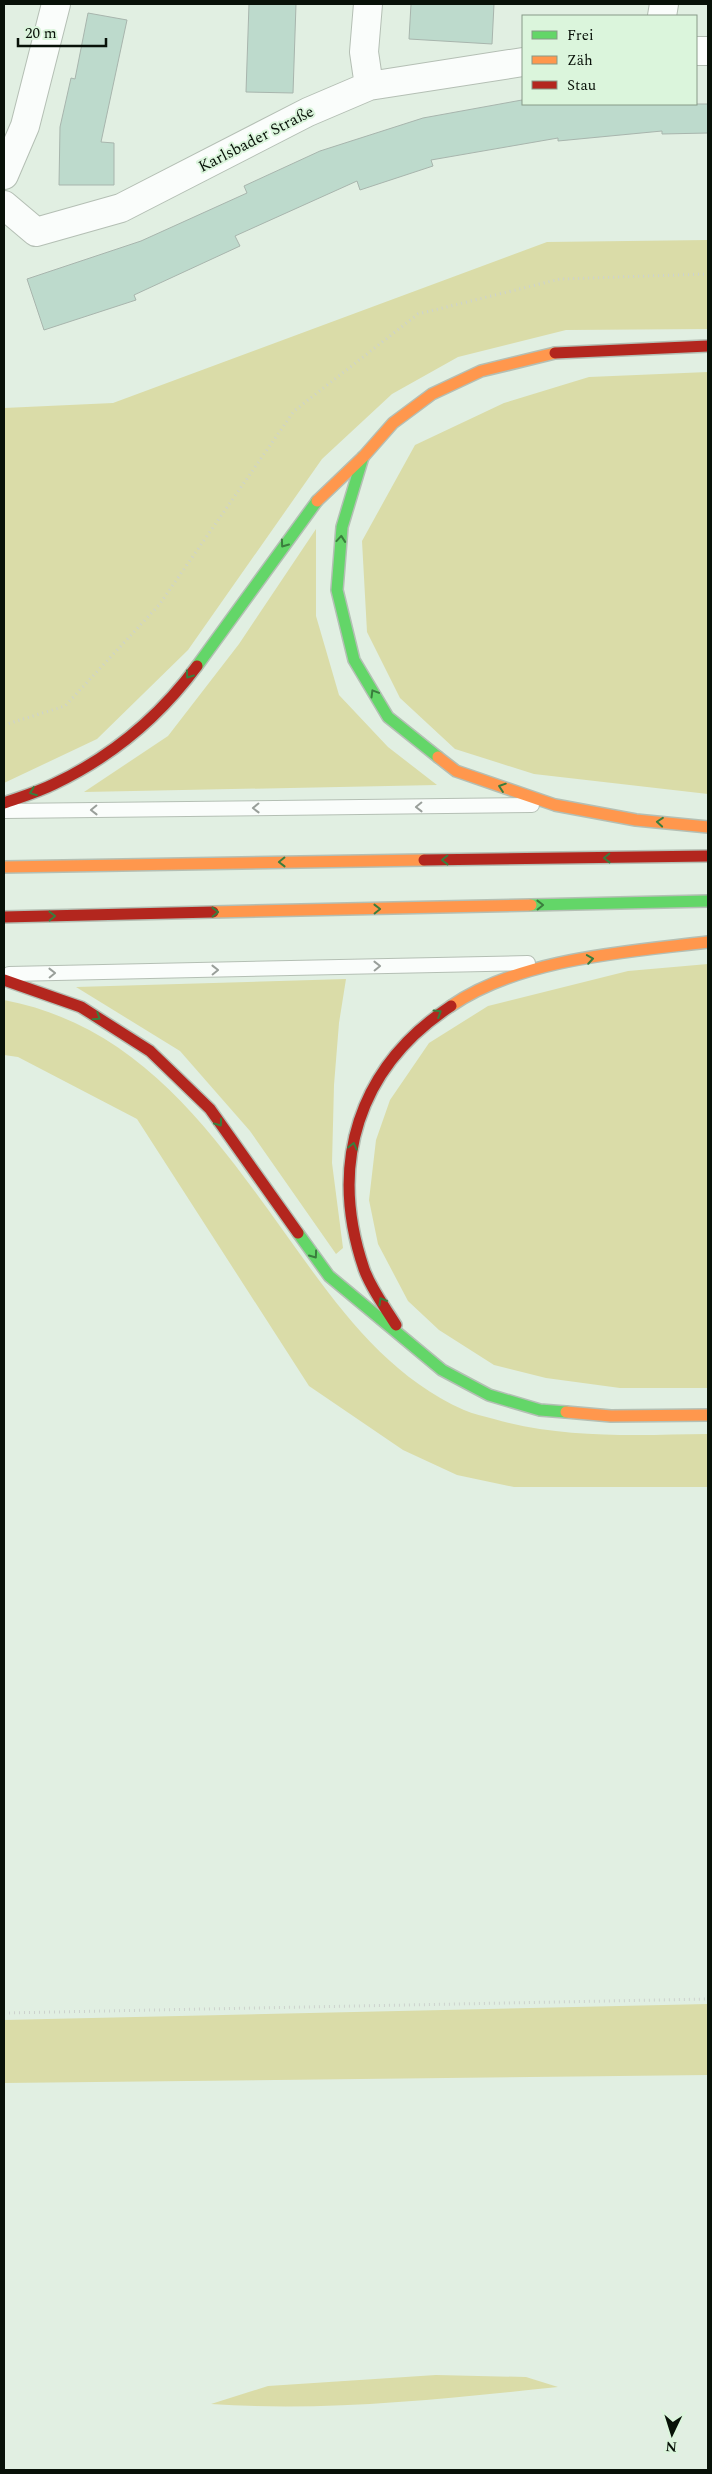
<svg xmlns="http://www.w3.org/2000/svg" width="712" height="2474" font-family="Spectral,serif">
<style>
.green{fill:#dadca8}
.building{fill:#bddacc;stroke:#a8b5ad}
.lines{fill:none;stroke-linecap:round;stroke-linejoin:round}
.lane-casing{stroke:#b4bfb4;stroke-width:16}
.street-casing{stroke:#b4bfb4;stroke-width:30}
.fast-casing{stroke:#b4bfb4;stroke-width:14}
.slow-casing{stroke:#b4bfb4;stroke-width:14}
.jam-casing{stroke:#b4bfb4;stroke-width:14}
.path{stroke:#cdd2ce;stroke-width:3;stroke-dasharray:1 4;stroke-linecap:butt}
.lane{stroke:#fafdfb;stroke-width:14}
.street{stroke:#fafdfb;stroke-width:28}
.fast{stroke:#63d668;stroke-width:11}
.slow{stroke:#ff974d;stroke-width:11}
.jam{stroke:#b3261e;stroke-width:11}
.oneway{stroke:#3a7d3d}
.oneway2{stroke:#999f9a}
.labels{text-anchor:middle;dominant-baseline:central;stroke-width:4;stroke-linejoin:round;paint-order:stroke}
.street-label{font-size:16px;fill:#081108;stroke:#dbf5dc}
</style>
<rect width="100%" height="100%" fill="#e1efe2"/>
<path class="green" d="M 708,240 L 708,329 L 566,330 L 458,357 L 392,394 L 322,459 L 188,650 L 97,739 L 4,783 L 4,408 L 113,403 L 547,242 Z
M 708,372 L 708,794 L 534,774 L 455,749 L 400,698 L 367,632 L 362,541 L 415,445 L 504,403 L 589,377 Z
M 316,529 L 316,616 L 339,695 L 388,747 L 437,785 L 84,792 L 168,736 L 239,644 Z
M 708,964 L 708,1388 L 620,1388 L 546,1378 L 494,1365 L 439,1330 L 408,1301 L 378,1244 L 369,1200 L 376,1140 L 390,1100 L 429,1043 L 488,1006 L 628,971 Z
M 346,979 L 339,1023 L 334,1085 L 332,1163 L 343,1248 L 336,1254 L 250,1131 L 180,1051 L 76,987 Z
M 4,1000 C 155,1029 228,1157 313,1272 C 353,1327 400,1382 464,1410 C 473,1414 484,1416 494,1419 C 564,1439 636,1435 708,1434 L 708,1487 L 514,1487 L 457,1475 L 403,1450 L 309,1386 L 137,1119 L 18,1057 L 4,1055 Z
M 708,2004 L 708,2075 L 4,2083 L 4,2020 Z
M 436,2375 L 526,2377 L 558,2387 C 443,2399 327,2412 211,2404 L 268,2386 Z"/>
<path class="building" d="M 249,4 L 296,4 L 293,93 L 246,92 Z
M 411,4 L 494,4 L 492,44 L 409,39 Z
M 88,13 L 127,20 L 101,142 L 114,143 L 114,185 L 59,185 L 60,127 L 71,78 L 75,79 Z
M 522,100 L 523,104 L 708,104 L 708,133 L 662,134 L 662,131 L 558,141 L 558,138 L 431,160 L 433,166 L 360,190 L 357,181 L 235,236 L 240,246 L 134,295 L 136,300 L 44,330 L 27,279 L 141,241 L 247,193 L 244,186 L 320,151 L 423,118 Z"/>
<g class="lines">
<defs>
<path id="lane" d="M 4,811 L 532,805
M 9,974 L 528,963"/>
<path id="street" d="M 368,4 L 364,52 L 369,86
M 662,16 L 664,4
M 696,51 L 708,51
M 4,175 L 25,126 L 56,4
M 4,205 L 36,232 L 121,208 L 308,112 L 369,86 L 523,62"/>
<path id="fast" d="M 363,457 L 342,527 L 337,590 L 354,660 L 388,717 L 438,757
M 197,666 L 317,501
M 531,905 L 708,901
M 298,1233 L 329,1276 L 442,1370 L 489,1395 L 540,1410 L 566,1412"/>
<path id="slow" d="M 317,501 L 364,456 L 393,423 L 432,394 L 481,371 L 555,353
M 438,757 L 456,771 L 555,805 L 636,820 L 708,827
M 4,867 L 424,860
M 213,912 L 531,905
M 451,1006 C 521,958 626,952 708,942
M 566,1412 L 611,1416 L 708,1415"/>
<path id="jam" d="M 555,353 L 708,346
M 4,803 C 21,797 38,792 54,784 C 111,757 160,716 197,666
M 424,860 L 708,856
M 4,917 L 213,912
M 4,980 L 81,1007 L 150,1051 L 210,1109 L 298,1233
M 396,1325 C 385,1307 371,1289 364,1269 C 328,1164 358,1067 451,1006"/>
</defs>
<use href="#lane" class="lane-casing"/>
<use href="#street" class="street-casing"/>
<use href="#fast" class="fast-casing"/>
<use href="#slow" class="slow-casing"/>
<use href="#jam" class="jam-casing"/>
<path class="path" d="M 4,725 L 65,706 L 159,605 L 294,411 L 418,314 L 560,279 L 708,274
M 4,2013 L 708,1999"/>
<use href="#lane" class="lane"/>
<use href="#street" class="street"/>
<use href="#fast" class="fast"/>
<use href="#slow" class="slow"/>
<use href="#jam" class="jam"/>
</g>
<defs><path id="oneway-chevron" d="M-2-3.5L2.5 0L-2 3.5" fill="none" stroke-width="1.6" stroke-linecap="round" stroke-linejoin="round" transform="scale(1.25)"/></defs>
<g class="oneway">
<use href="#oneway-chevron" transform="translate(341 539) rotate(-85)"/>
<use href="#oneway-chevron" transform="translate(284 544) rotate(126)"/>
<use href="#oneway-chevron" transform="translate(189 675) rotate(126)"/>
<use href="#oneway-chevron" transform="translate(374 693) rotate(-121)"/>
<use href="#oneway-chevron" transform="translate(502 787) rotate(-161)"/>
<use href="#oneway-chevron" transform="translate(33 792) rotate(159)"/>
<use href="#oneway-chevron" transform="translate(660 822) rotate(-175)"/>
<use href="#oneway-chevron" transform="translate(607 858) rotate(179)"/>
<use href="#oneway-chevron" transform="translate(445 860) rotate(179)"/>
<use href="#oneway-chevron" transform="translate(282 862) rotate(179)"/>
<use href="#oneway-chevron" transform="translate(540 905) rotate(-1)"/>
<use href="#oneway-chevron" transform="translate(377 909) rotate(-1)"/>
<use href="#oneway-chevron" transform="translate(215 912) rotate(-1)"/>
<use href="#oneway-chevron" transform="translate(52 916) rotate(-1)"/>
<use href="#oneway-chevron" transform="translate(590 959) rotate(-9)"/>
<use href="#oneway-chevron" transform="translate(438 1013) rotate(-32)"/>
<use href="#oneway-chevron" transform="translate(97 1017) rotate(33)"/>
<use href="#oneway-chevron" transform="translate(219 1123) rotate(54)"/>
<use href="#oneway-chevron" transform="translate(353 1146) rotate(-76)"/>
<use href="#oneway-chevron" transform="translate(314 1255) rotate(54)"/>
<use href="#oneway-chevron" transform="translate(382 1301) rotate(-120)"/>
</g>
<g class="oneway2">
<use href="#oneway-chevron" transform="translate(419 807) rotate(179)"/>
<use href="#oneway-chevron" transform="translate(256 808) rotate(179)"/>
<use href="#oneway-chevron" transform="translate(94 810) rotate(179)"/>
<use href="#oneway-chevron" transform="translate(377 966) rotate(-1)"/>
<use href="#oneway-chevron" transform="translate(215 970) rotate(-1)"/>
<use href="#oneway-chevron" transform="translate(52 973) rotate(-1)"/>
</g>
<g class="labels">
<g class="street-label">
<text transform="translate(256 139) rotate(-27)">Karlsbader Straße</text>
</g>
</g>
<rect width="712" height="2474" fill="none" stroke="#081108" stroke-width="10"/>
<rect x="522" y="15" width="175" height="90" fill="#dbf5dc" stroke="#879a87"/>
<rect x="532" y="31" width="25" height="8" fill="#63d668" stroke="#879a87"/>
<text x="567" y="40" font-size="15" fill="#081108">Frei</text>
<rect x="532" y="56" width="25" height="8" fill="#ff974d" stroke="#879a87"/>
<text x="567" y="65" font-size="15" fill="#081108">Zäh</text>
<rect x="532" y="81" width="25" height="8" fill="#b3261e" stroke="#879a87"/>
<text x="567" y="90" font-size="15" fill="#081108">Stau</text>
<g transform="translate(672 2434) rotate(184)" stroke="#dbf5dc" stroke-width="4" paint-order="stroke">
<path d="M0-4L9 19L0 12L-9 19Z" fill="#081108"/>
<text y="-8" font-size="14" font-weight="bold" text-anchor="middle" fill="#081108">N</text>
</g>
<path d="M18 38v8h88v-8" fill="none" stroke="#081108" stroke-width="2.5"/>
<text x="25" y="38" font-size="15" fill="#081108" stroke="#dbf5dc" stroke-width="4" paint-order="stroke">20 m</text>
</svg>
